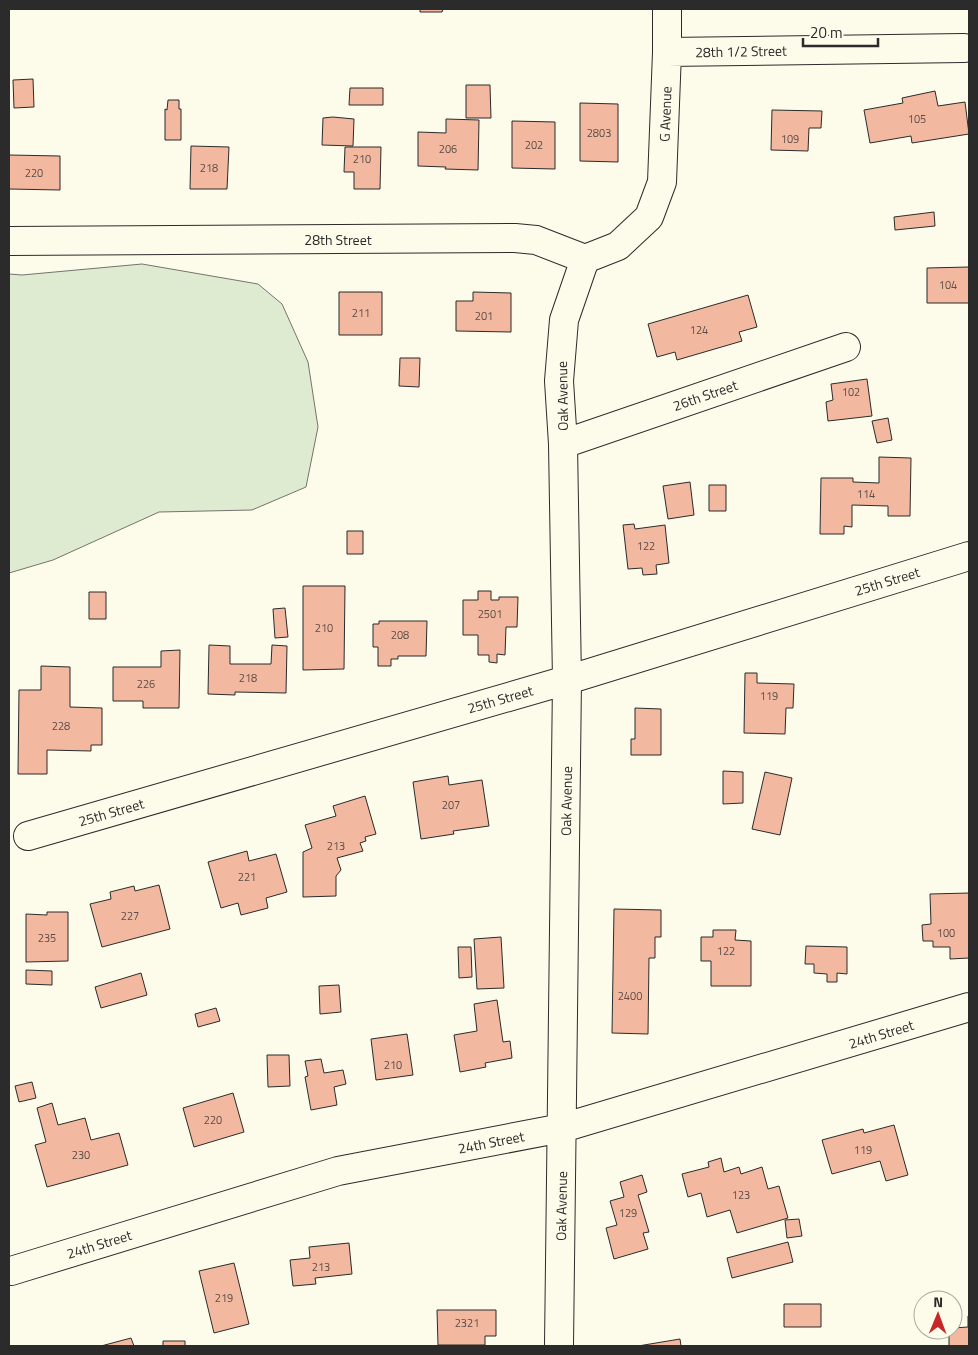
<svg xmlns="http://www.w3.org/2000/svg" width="978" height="1355" font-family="'Titillium Web',sans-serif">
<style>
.green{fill:#deebd1;stroke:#74746e}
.building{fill:#f2b8a0;stroke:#2b2b2b}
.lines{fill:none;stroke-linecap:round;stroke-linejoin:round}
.minor-casing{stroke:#2b2b2b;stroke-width:30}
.minor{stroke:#fdfbea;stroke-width:28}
.labels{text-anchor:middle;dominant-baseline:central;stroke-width:4;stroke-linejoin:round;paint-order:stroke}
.number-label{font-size:11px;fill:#5d4e48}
.street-label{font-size:14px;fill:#2b2b2b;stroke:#fdfbea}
</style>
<rect width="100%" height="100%" fill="#fdfbea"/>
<path class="green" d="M 142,264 L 258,284 L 282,304 L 308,362 L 318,427 L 306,487 L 252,510 L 159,512 L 53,560 L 9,573 L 9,274 L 22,275 Z"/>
<path class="building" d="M 420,9 L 443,9 L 442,12 L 420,12 Z
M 33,79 L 34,107 L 14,108 L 13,80 Z
M 466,85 L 490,85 L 491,118 L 466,118 Z
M 350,88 L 383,88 L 383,105 L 349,105 Z
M 935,91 L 938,106 L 965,102 L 969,134 L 912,143 L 911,136 L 870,143 L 864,110 L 903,103 L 902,98 Z
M 168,100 L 179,100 L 179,109 L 181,109 L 181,140 L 165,140 L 165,109 L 167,110 Z
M 580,103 L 618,104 L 618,162 L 580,161 Z
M 772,110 L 822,111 L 821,128 L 809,128 L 808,151 L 771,150 Z
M 333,117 L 354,119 L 353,146 L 322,145 L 323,118 Z
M 446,119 L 479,120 L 478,170 L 445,169 L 446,167 L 418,166 L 418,132 L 446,133 Z
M 512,121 L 555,122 L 555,169 L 512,168 Z
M 191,146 L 229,147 L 227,189 L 190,189 Z
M 345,147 L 381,147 L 380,189 L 354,189 L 354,172 L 344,172 Z
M 9,155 L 60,156 L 60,190 L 9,189 Z
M 934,212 L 935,226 L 895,230 L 894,217 Z
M 969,267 L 969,303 L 927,303 L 927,268 Z
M 339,292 L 382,292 L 382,335 L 339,335 Z
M 473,292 L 511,293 L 511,332 L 456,331 L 456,301 L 473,301 Z
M 748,295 L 757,327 L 739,332 L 742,341 L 677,360 L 675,352 L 657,357 L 648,324 Z
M 400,358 L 420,358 L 419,387 L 399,386 Z
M 867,379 L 872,416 L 828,421 L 826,402 L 833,400 L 831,384 Z
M 888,418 L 892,440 L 877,443 L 872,421 Z
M 879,457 L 911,458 L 910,516 L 888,516 L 888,506 L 852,505 L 852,527 L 844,526 L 844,534 L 820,534 L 821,478 L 853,478 L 853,482 L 879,483 Z
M 690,482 L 694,515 L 668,519 L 663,486 Z
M 709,485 L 726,485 L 726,511 L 709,511 Z
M 634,524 L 635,529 L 665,525 L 669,563 L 656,565 L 657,574 L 643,575 L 642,568 L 628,569 L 623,525 Z
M 347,531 L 363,531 L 363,554 L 347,554 Z
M 303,586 L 345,586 L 344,669 L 303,670 Z
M 478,591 L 491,591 L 491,600 L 499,600 L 499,597 L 518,597 L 517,627 L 506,627 L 505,655 L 497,654 L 497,663 L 489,662 L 489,655 L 478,655 L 478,635 L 463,635 L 463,600 L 478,600 Z
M 89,592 L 106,592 L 106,619 L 89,619 Z
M 285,608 L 288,637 L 275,638 L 273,609 Z
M 379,621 L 427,621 L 426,656 L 398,656 L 398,659 L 391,659 L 391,666 L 378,666 L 378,647 L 373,647 L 373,624 L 379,624 Z
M 209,645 L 230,646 L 230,664 L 271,664 L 272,645 L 287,646 L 286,693 L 235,692 L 235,695 L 208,694 Z
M 180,650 L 179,708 L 143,708 L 143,701 L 113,701 L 113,667 L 161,667 L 161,651 Z
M 41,666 L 70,667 L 70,707 L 102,708 L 102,745 L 91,745 L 91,751 L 47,750 L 47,774 L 18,774 L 19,690 L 41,690 Z
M 745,673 L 757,673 L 757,683 L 794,684 L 793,708 L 786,708 L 785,734 L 744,733 Z
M 635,708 L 661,709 L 661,755 L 631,755 L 631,739 L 635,739 Z
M 723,771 L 743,772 L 743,803 L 723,804 Z
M 765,772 L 792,778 L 780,835 L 752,829 Z
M 448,776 L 449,785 L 482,780 L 489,826 L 453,831 L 454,834 L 421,839 L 413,782 Z
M 365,796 L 376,834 L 365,837 L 366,841 L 360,843 L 363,851 L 337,858 L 341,870 L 336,876 L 336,896 L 303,897 L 303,852 L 312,848 L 305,825 L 336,816 L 333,806 Z
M 247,851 L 249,861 L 276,854 L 287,892 L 266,898 L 268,908 L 241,915 L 238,903 L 221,908 L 208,862 Z
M 159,885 L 170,929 L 102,947 L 90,904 L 111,899 L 110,892 L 134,886 L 135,891 Z
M 969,893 L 969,958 L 950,959 L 950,947 L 933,947 L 933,941 L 923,941 L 922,925 L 931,924 L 930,894 Z
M 614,909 L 661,910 L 661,937 L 655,937 L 655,958 L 649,958 L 648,1034 L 612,1033 Z
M 47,912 L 68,912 L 68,961 L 26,962 L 26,914 L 47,915 Z
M 713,930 L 736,930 L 735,940 L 751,941 L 751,986 L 711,986 L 711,961 L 701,961 L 701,937 L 713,937 Z
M 501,937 L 504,988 L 477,989 L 474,939 Z
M 806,946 L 847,947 L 847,974 L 837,973 L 837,982 L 827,982 L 827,974 L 814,973 L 814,964 L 805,964 Z
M 458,947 L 471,947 L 472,977 L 459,978 Z
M 26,970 L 52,971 L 52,985 L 26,984 Z
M 141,973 L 147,995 L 101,1008 L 95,987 Z
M 339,985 L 341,1012 L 320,1014 L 319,986 Z
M 497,1000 L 503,1042 L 510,1041 L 512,1058 L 485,1063 L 486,1067 L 460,1072 L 454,1035 L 477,1031 L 474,1004 Z
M 216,1008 L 220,1021 L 198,1027 L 195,1014 Z
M 407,1034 L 413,1075 L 376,1080 L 371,1039 Z
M 267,1055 L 289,1055 L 290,1086 L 268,1087 Z
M 321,1059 L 324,1073 L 343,1070 L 346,1084 L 334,1087 L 337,1105 L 311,1110 L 305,1077 L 308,1076 L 305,1061 Z
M 32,1082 L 36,1098 L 19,1102 L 15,1086 Z
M 233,1093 L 244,1132 L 194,1147 L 183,1108 Z
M 52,1103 L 58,1125 L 85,1118 L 91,1140 L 119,1133 L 128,1165 L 47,1187 L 35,1145 L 46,1142 L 37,1108 Z
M 894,1125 L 908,1175 L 886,1181 L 880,1161 L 832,1174 L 822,1140 L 863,1129 L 864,1133 Z
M 721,1158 L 724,1172 L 739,1167 L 741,1174 L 762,1167 L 768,1189 L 779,1186 L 788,1218 L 737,1233 L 730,1210 L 707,1217 L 701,1193 L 688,1197 L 682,1174 L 709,1167 L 708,1162 Z
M 642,1175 L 647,1192 L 638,1195 L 649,1232 L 643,1233 L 648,1249 L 614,1259 L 606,1228 L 617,1225 L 610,1201 L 624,1197 L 620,1182 Z
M 799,1219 L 802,1236 L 787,1238 L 785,1220 Z
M 788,1242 L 793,1262 L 732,1278 L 727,1258 Z
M 349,1243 L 352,1274 L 315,1278 L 316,1284 L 293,1286 L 290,1260 L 310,1258 L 309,1247 Z
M 234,1263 L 249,1324 L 214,1333 L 199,1271 Z
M 784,1304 L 821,1304 L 821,1327 L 784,1327 Z
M 437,1310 L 496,1310 L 496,1336 L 485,1336 L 485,1345 L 438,1345 Z
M 968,1316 L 969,1316 L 969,1346 L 949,1346 L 949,1330 L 953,1330 L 953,1328 L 968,1327 Z
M 131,1338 L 134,1346 L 101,1346 Z
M 680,1339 L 681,1346 L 638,1346 Z
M 163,1341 L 185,1341 L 185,1346 L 163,1346 Z"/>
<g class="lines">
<defs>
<path id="minor" d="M 667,52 L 964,48
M 9,241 L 515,238 L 536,240 L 585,259 L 618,246 L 649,217 L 662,182 L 667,52 L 667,9
M 563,444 L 846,347
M 28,836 L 567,680 L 969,556
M 11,1271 L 338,1171 L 562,1128 L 969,1007
M 559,1346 L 567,680 L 563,444 L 559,381 L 564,320 L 585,259"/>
</defs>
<use href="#minor" class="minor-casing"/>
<use href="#minor" class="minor"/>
</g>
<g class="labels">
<g class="number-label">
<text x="917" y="119">105</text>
<text x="599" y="133">2803</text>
<text x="790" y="139">109</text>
<text x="534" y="145">202</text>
<text x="448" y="149">206</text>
<text x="362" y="159">210</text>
<text x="209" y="168">218</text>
<text x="34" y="173">220</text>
<text x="948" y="285">104</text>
<text x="361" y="313">211</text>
<text x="484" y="316">201</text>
<text x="699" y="330">124</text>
<text x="851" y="392">102</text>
<text x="866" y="494">114</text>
<text x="646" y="546">122</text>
<text x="490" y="614">2501</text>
<text x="324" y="628">210</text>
<text x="400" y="635">208</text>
<text x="248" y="678">218</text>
<text x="146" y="684">226</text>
<text x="769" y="696">119</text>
<text x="61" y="726">228</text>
<text x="451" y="805">207</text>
<text x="336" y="846">213</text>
<text x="247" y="877">221</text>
<text x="130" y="916">227</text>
<text x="946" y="933">100</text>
<text x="47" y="938">235</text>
<text x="726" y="951">122</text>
<text x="630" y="996">2400</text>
<text x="393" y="1065">210</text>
<text x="213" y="1120">220</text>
<text x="863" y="1150">119</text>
<text x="81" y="1155">230</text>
<text x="741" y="1195">123</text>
<text x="628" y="1213">129</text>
<text x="321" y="1267">213</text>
<text x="224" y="1298">219</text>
<text x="467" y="1323">2321</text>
</g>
<g class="street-label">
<text transform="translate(741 51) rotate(-1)">28th 1/2 Street</text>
<text transform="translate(665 114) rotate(-88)">G Avenue</text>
<text x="338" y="239">28th Street</text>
<text transform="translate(705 395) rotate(-19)">26th Street</text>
<text transform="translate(562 396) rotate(-91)">Oak Avenue</text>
<text transform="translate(887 581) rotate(-17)">25th Street</text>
<text transform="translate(500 699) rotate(-16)">25th Street</text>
<text transform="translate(566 801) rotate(-89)">Oak Avenue</text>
<text transform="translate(111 812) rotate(-16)">25th Street</text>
<text transform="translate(881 1034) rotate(-17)">24th Street</text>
<text transform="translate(491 1142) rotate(-11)">24th Street</text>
<text transform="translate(561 1206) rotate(-89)">Oak Avenue</text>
<text transform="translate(99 1244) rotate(-17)">24th Street</text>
</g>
</g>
<rect width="978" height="1355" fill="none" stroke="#2b2b2b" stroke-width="20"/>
<g transform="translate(938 1315) rotate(1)"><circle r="24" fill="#fdfbea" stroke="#a9a89e"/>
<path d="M0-4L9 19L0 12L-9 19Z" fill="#c62828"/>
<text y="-8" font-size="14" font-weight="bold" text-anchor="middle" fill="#2b2b2b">N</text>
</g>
<path d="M803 38v8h75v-8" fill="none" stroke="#2b2b2b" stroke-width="2.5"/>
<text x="810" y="38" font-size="15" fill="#2b2b2b" stroke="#fdfbea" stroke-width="4" paint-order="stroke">20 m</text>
</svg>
